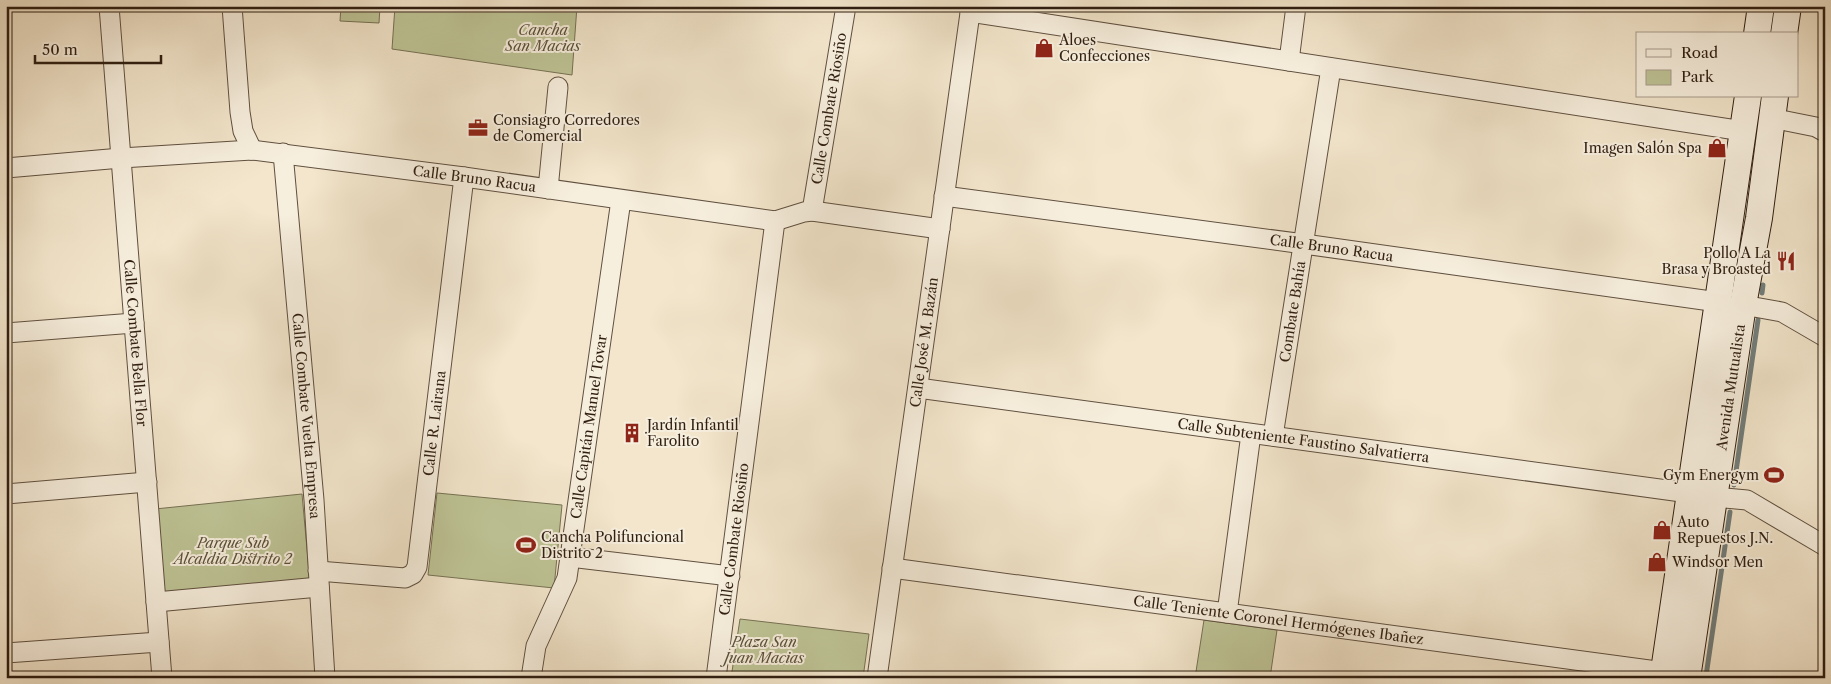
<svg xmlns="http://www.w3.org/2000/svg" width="1831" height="684" font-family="'Libre Caslon Text',serif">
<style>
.green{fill:#bec496;stroke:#767154}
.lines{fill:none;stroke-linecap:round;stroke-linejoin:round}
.stream{stroke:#727d7a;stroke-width:5}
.minor-casing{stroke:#605040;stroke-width:21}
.secondary-casing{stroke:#2f1e11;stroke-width:28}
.minor{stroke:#f7efde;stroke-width:19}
.secondary{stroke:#f7efde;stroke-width:26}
.labels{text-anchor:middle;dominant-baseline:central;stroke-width:4;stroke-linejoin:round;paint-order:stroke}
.park-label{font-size:14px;font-style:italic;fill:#5a5039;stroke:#f7efde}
.poi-label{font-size:14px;fill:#2f1e11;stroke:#f7efde;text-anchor:start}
.street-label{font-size:14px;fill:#2f1e11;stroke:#f7efde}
</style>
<rect width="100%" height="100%" fill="#f3e6cc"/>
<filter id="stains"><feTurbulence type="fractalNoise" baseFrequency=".004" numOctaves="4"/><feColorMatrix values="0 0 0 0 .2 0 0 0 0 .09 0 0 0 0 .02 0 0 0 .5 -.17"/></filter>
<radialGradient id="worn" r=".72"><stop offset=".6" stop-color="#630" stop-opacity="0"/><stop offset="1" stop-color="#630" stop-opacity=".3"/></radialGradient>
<path class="green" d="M 341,6 L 380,6 L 379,23 L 340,21 Z
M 395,6 L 577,6 L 572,75 L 392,49 Z
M 437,493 L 562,505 L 554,588 L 428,575 Z
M 302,494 L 311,593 L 164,608 L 155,509 Z
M 740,619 L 869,634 L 863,678 L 731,678 Z
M 1204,620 L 1277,630 L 1270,678 L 1195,678 Z"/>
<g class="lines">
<path class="stream" d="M 1762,293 L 1763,285
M 1734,485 L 1758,320
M 1706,676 L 1730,512"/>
<defs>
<g id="minor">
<path id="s1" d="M 109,6 L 162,678"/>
<path d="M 232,6 L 240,112 L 243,131 L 252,150"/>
<path d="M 970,12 L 1743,131"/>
<path d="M 1289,61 L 1296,6"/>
<path d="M 1771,118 L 1816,127 L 1825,132"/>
<path id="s2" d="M 283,153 L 314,500 L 325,678"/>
<path id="s3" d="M 6,168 L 121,158 L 252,150 L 464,177 L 775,221 L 804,212 L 812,211 L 940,229"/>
<path d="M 548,189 L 558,87"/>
<path id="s4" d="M 944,196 L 1304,244 L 1718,302"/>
<path id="s5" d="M 812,211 L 846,6"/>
<path d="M 1743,305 L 1782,312 L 1825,337"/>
<path d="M 6,333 L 134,323"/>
<path id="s6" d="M 918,388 L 1689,493"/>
<path id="s7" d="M 1273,436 L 1331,68"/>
<path d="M 6,494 L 147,482"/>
<path d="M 1714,497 L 1747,500 L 1825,546"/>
<path d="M 570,557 L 730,576"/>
<path id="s8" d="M 892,568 L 1664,672"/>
<path id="s9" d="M 318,571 L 405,578 L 413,574 L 417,567 L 464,177"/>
<path d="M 156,602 L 319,587"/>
<path d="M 1227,613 L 1251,434"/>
<path d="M 6,653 L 159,642"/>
<path id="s10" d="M 531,678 L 536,646 L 567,578 L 621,200"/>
<path id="s11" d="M 716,678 L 775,221"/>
<path id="s12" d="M 877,678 L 971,6"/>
</g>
<g id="secondary">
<path d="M 1757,34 L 1761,6"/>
<path d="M 1784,34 L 1788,6"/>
<path d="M 1663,678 L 1748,96"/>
<path id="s13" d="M 1687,678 L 1743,305 L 1759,218 L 1775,96"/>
</g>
</defs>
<use href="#minor" class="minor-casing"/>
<use href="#secondary" class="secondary-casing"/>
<use href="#minor" class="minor"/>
<use href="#secondary" class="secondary"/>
</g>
<defs>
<symbol id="shop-bare" viewBox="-9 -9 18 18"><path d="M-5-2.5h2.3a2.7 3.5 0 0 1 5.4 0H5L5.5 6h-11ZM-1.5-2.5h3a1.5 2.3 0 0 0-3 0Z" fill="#8f2418" stroke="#f7efde" stroke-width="2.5" paint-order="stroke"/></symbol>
<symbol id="office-bare" viewBox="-9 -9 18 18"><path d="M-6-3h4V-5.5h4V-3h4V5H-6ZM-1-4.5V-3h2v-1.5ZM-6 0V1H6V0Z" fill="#8f2418" stroke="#f7efde" stroke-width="2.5" paint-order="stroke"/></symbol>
<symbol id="restaurant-bare" viewBox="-9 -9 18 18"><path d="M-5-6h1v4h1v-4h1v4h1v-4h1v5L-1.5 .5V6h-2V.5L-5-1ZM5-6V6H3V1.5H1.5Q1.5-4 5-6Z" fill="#8f2418" stroke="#f7efde" stroke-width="2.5" paint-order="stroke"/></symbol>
<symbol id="building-bare" viewBox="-9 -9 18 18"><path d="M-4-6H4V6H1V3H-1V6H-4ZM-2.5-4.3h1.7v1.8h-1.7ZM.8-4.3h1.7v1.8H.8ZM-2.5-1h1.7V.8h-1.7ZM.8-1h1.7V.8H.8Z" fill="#8f2418" stroke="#f7efde" stroke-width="2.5" paint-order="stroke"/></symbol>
<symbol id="stadium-bare" viewBox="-9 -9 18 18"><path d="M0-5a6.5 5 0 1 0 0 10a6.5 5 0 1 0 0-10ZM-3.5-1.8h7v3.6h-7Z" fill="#8f2418" stroke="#f7efde" stroke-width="2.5" paint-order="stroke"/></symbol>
</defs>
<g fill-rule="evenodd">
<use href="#shop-bare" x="1030" y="34" width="28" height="28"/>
<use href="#office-bare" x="464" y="114" width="28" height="28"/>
<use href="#shop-bare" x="1703" y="134" width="28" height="28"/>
<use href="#restaurant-bare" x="1772" y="247" width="28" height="28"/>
<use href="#building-bare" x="618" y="419" width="28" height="28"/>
<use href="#stadium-bare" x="1760" y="461" width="28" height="28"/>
<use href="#shop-bare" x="1648" y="516" width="28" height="28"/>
<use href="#stadium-bare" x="512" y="531" width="28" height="28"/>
<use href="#shop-bare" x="1643" y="548" width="28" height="28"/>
</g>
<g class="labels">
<g class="park-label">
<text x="543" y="30">Cancha<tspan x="543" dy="16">San Macias</tspan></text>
<text x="233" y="543">Parque Sub<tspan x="233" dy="16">Alcaldia Distrito 2</tspan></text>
<text x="764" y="642">Plaza San<tspan x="764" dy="16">Juan Macias</tspan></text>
</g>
<g class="poi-label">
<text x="1059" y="40">Aloes<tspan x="1059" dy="16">Confecciones</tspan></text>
<text x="493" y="120">Consiagro Corredores<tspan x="493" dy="16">de Comercial</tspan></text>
<text x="1702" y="148" text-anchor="end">Imagen Salón Spa</text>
<text x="1771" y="253" text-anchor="end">Pollo A La<tspan x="1771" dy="16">Brasa y Broasted</tspan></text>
<text x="647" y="425">Jardín Infantil<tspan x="647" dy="16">Farolito</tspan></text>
<text x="1759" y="475" text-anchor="end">Gym Energym</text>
<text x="1677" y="522">Auto<tspan x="1677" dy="16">Repuestos J.N.</tspan></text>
<text x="541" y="537">Cancha Polifuncional<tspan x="541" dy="16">Distrito 2</tspan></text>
<text x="1672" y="562">Windsor Men</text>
</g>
<g class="street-label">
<text stroke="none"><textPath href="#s5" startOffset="104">Calle Combate Riosiño</textPath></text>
<text stroke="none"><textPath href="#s3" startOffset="471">Calle Bruno Racua</textPath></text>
<text stroke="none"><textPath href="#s4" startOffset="391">Calle Bruno Racua</textPath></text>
<text stroke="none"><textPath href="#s7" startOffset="126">Combate Bahía</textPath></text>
<text stroke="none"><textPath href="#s1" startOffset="338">Calle Combate Bella Flor</textPath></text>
<text stroke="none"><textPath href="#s12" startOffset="339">Calle José M. Bazán</textPath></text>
<text stroke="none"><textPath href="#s13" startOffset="294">Avenida Mutualista</textPath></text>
<text stroke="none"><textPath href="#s2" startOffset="264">Calle Combate Vuelta Empresa</textPath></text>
<text stroke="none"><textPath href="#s9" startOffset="249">Calle R. Lairana</textPath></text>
<text stroke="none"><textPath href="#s10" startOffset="260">Calle Capitán Manuel Tovar</textPath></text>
<text stroke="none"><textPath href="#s6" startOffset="389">Calle Subteniente Faustino Salvatierra</textPath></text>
<text stroke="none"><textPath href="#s11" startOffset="140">Calle Combate Riosiño</textPath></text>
<text stroke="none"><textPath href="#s8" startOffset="390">Calle Teniente Coronel Hermógenes Ibañez</textPath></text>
</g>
</g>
<rect width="1831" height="684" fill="none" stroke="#f3e6cc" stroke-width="25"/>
<rect x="8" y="8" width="1816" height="669" fill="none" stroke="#2f1e11" stroke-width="2.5"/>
<rect x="12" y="12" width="1806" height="659" fill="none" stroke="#2f1e11"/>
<rect x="1636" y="32" width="162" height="65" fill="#f7efde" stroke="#a79b8c"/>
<rect x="1646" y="49" width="25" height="8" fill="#f7efde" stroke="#a79b8c"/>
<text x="1681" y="58" font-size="15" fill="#2f1e11">Road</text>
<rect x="1646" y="70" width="25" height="15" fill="#bec496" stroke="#a79b8c"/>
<text x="1681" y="82" font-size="15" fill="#2f1e11">Park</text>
<path d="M35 55v8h126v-8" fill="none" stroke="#2f1e11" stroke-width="2.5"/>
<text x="42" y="55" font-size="15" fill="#2f1e11" stroke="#f7efde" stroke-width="4" paint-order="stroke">50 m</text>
<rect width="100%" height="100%" filter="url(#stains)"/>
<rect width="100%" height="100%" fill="url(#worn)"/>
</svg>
